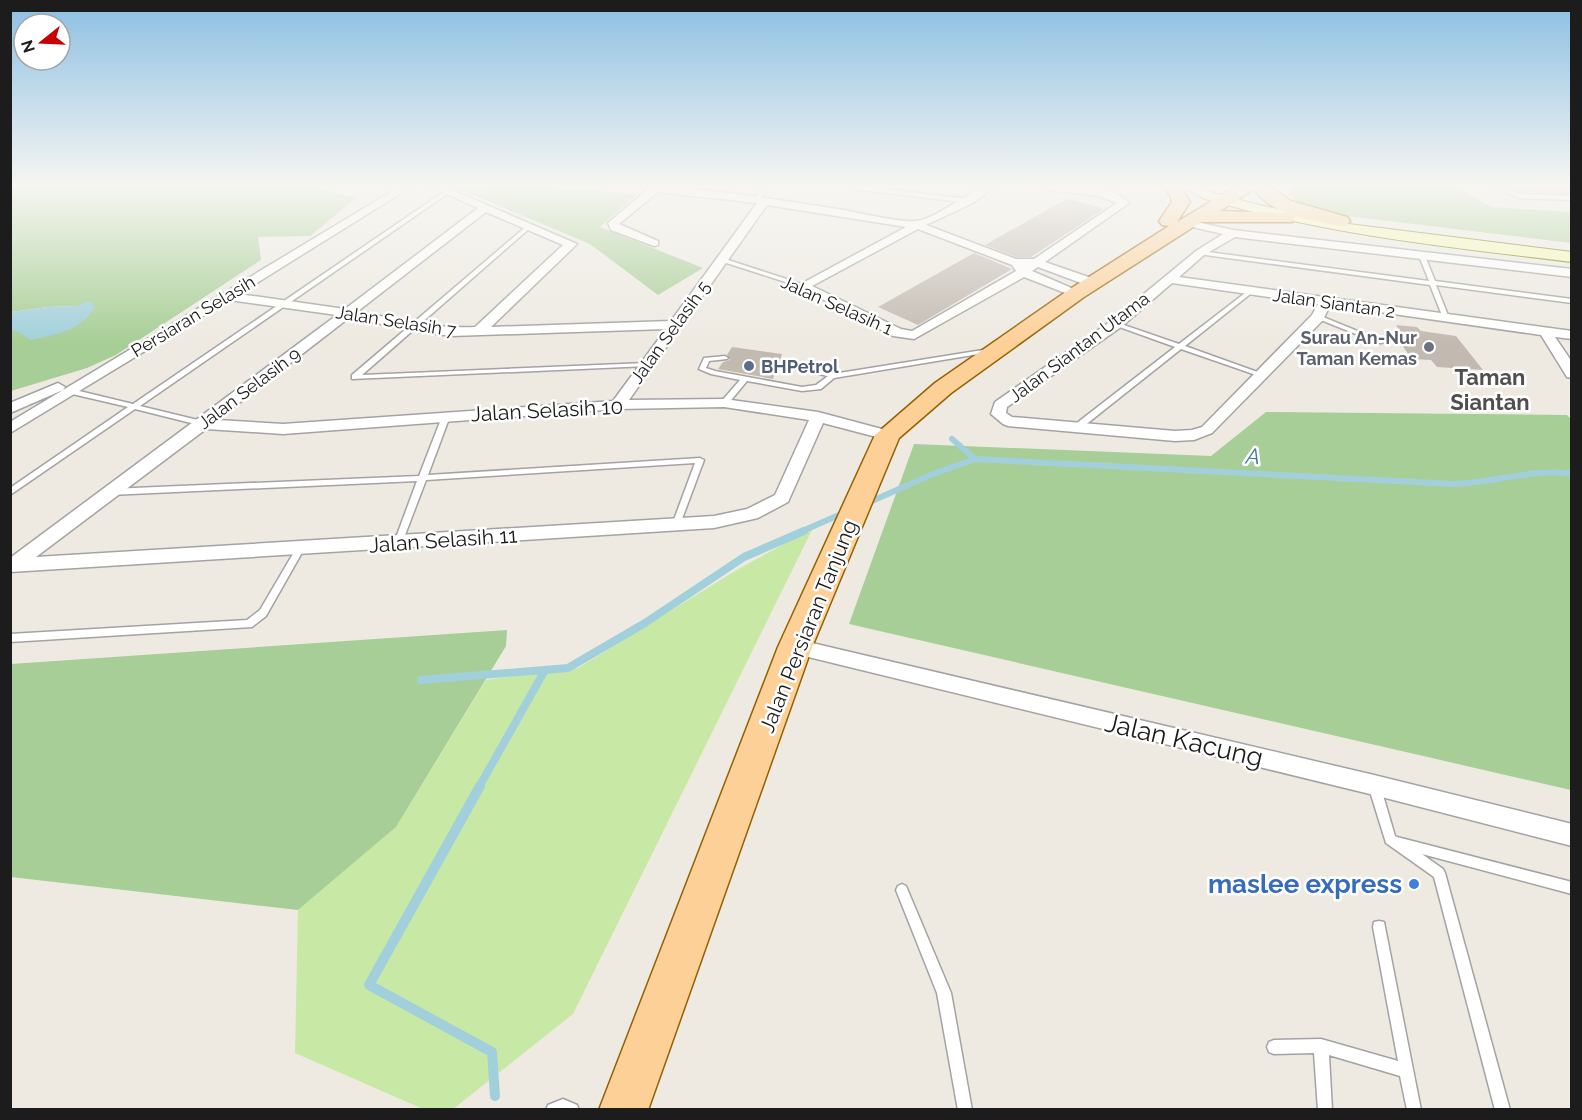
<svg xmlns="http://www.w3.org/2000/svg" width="1582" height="1120" font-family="Raleway,sans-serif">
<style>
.grass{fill:#c8e9a6}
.forest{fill:#a7ce96}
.water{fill:#a1d0dc}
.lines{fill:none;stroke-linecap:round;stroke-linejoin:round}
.stream-far2{stroke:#a1d0dc;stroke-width:6}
.stream-far1{stroke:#a1d0dc;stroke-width:8}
.stream{stroke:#a1d0dc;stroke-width:10}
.building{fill:#c2b9b1}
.lane-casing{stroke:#a3a3a3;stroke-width:3}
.street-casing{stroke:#a3a3a3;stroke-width:3}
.secondary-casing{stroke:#687304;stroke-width:2}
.primary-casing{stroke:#946100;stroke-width:3}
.lane{fill:#fff;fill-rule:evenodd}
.street{fill:#fff;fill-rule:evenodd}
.secondary{fill:#f7fab4;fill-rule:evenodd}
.primary{fill:#fdd098;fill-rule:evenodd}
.worship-dot{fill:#6b7280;stroke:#fff;stroke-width:2}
.service-dot{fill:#5c6f8a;stroke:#fff;stroke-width:2}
.shop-dot{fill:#3f7fe0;stroke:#fff;stroke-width:2}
.labels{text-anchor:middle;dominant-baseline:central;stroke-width:5;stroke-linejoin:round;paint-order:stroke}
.far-street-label{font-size:18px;fill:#1c1c1c;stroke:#fff}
.far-worship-label{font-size:18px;font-weight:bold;fill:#5b616d;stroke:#fff;text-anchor:end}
.far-service-label{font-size:18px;font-weight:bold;fill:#4e5e75;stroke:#fff;text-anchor:start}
.street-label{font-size:21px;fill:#1c1c1c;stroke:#fff}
.neighbourhood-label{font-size:22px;font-weight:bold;fill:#4f4f4f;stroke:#fff}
.water-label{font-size:22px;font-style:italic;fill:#4577a4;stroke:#fff}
.near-street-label{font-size:26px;fill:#1c1c1c;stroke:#fff}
.near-shop-label{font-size:26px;font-weight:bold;fill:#366cbe;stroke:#fff;text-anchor:end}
</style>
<rect width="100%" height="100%" fill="#eeeae2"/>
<path class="grass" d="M 813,528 L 573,1014 L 453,1109 L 423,1109 L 295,1053 L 298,910 L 396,827 L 486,680 L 578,668 L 735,571 Z"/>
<path class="forest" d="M 11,187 L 315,187 L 356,198 L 310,236 L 258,237 L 261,260 L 116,355 L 87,368 L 11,391 L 11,331 L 17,331 L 90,301 L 77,306 L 48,307 L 11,312 Z
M 541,187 L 637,194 L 600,227 L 703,268 L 658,295 L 590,244 L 457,188 Z
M 1292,187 L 1457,187 L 1491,207 L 1571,212 L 1571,243 L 1339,215 L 1299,203 L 1288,194 Z
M 1266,412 L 1567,415 L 1572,420 L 1571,790 L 849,624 L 914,444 L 1211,456 Z
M 507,630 L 506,646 L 396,827 L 298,910 L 11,877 L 11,664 Z"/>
<path class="water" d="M 90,301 L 95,307 C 81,331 56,334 31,340 L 17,331 L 11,331 L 11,312 L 48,307 L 77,306 Z"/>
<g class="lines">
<path class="stream-far2" d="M 952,439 L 975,459
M 865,504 L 933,474 L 975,459 L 1454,484 C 1494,483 1532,468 1572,474
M 800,532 L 846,512"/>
<path class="stream-far1" d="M 421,680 L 568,668 L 645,623 L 744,557 L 804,531
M 479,787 L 545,670"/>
<path class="stream" d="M 480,786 L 369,985 L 492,1052 L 495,1096"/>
</g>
<path class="building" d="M 1518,187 L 1565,187 L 1572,194 L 1524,192 Z
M 1068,198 L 1104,209 L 1031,257 L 1016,257 L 985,245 Z
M 974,253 L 1012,269 L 918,325 L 878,307 Z
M 1396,325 L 1417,327 L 1421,331 L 1456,336 L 1483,370 L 1437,367 L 1431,360 L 1412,359 L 1393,333 L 1401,333 Z
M 732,347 L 782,354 L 780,361 L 775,363 L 777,367 L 773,379 L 718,369 L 723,362 L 730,360 L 727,355 Z"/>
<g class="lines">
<defs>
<path id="lane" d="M 761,187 L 767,187 L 759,201 L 755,201 L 754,200 Z
M 850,187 L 866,187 L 969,199 L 972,201 L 969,203 L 853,189 Z
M 1494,187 L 1502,187 L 1520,194 L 1572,196 L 1572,200 L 1519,198 Z
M 445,191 L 450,192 L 140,406 L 206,422 L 206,426 L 203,426 L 135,409 L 10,495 L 10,488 L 128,407 L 68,393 L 68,389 L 71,389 L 133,404 Z
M 529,224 L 532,226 L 531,227 L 362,375 L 646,363 L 649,365 L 648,366 L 352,379 L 352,375 Z
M 1200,251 L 1429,281 L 1419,256 L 1422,254 L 1425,256 L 1435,281 L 1572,299 L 1572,303 L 1436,285 L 1449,318 L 1446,320 L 1443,318 L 1430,285 L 1198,254 L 1197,253 Z
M 722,258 L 805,285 L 806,286 L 801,287 L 720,261 L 719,260 Z
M 1249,290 L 1254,291 L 1185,346 L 1263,374 L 1263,376 L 1259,376 L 1181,349 L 1079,430 L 1073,430 L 1073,426 L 1175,347 L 1114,325 L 1114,323 L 1118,323 L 1179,344 Z
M 1318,315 L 1382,341 L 1383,342 L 1382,343 L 1378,343 L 1316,318 L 1315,317 Z
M 989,349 L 991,350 L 991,352 L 834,378 L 821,389 L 802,391 L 747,381 L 727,405 L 724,405 L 720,403 L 740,380 L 711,374 L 699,369 L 704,358 L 725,356 L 728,358 L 727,359 L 709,361 L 706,368 L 715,371 L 802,387 L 816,385 L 828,376 L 777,365 L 777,363 L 828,371 L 833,374 Z
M 443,414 L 446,414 L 450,416 L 428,475 L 700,458 L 704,460 L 679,527 L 673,527 L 672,525 L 695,463 L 426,480 L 402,543 L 398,546 L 394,543 L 417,481 L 110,495 L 106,492 L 110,489 L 419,476 Z
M 300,546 L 304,549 L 266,616 L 252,627 L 10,642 L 10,634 L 247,620 L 260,610 L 297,547 Z
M 1374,780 L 1378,781 L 1380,785 L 1395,836 L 1397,837 L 1572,882 L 1572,894 L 1422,854 L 1443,869 L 1445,873 L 1510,1110 L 1495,1110 L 1434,877 L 1386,843 L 1368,785 L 1370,781 Z
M 902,884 L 906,886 L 951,993 L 972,1110 L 958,1110 L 937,993 L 896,890 L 898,886 Z
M 1379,921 L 1384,922 L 1385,927 L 1421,1110 L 1407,1110 L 1400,1076 L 1329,1055 L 1332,1110 L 1318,1110 L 1314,1053 L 1274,1054 L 1269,1052 L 1267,1047 L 1269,1042 L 1274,1040 L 1321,1039 L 1398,1061 L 1373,927 L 1374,922 Z
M 563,1099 L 577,1105 L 579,1110 L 546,1110 L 548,1105 Z"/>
<path id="street" d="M 399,187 L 411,187 L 239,294 L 345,309 L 478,208 L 431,187 L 445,187 L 577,244 L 491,327 L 671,321 L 757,203 L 658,192 L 619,224 L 658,241 L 658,245 L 654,246 L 611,230 L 608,223 L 647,190 L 640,187 C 708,187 776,200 844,210 C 858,213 904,223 916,221 C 940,218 970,187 994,187 L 973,203 L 926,225 L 1016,259 L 1034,259 L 1117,203 L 1099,196 L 1049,190 L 1044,187 C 1070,187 1109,182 1129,203 L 1045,262 L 1097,280 L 1097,286 L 1089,286 L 1038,267 L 1032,271 L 1083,293 L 1077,297 L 1073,296 L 1024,277 L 914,339 L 893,336 L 797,286 L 906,227 L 767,205 L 629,400 L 724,399 L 818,412 L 893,432 L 896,435 L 888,440 L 823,423 L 788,502 L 758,518 L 714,528 L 10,572 L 10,558 L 337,315 L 229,300 L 10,433 L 10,422 ZM 486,212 L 563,245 L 475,327 C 435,329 397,320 358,311 ZM 918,229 L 1012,265 L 1016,271 L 912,331 L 901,329 L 812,286 ZM 350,317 L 412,331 L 452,336 L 666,329 L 613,401 L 283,424 L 217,420 ZM 724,407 L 809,420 L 775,495 L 747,509 L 714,516 L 36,557 L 206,429 L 283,434 L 618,409 Z
M 1183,187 L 1197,187 L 1212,195 L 1203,197 Z
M 1188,220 L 1233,230 L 1572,269 L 1572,277 L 1235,237 L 1204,255 L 1179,277 L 1572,331 L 1572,339 L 1555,337 L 1572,362 L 1572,378 L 1567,377 L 1541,335 L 1330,305 L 1323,320 L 1212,433 L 1194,440 L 1175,441 L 1008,426 L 1003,424 L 991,414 L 995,402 L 1111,321 L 1196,251 L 1223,234 L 1184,225 L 1183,223 ZM 1172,283 L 1318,304 L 1312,315 L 1202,427 L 1192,430 L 1175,431 L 1012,417 L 1006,413 L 1007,407 L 1121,327 Z
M 58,383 L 65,387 L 63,390 L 10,413 L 10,403 Z
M 795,639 L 1374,775 L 1572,824 L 1572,846 L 1374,795 L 788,652 L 785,647 L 788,642 Z"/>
<path id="secondary" d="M 1207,191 L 1255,204 L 1341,223 L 1572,252 L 1572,262 C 1447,247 1323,234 1202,198 L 1200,195 Z"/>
<path id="primary" d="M 1163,187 L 1181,187 L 1190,202 L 1177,222 L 1235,187 L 1270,187 L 1291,201 L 1347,217 L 1350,221 L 1347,225 L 1341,226 C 1312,220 1272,216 1254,189 L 1220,211 L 1286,213 L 1292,214 L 1295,218 L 1292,222 L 1201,222 L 1084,297 L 951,393 L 899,438 L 812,647 L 648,1110 L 599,1110 L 778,647 L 875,435 L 935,383 L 1070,289 L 1169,226 L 1162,225 L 1159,221 L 1172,202 L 1170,195 Z"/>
</defs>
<use href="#lane" class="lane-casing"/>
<use href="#street" class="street-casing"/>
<use href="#secondary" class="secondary-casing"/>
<use href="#primary" class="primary-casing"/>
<use href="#lane" class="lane"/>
<use href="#street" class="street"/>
<use href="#secondary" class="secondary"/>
<use href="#primary" class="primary"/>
</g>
<linearGradient id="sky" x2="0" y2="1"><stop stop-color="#8bbfe3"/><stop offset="0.54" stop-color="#f7f6f2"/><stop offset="1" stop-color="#f7f6f2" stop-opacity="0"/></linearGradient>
<rect width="1582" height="344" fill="url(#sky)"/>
<circle class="worship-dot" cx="1429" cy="347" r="6"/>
<circle class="service-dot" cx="749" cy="366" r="6"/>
<circle class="shop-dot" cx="1414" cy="884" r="6"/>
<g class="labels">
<g class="far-street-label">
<text transform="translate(1334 303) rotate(8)">Jalan Siantan 2</text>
<text transform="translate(837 305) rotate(24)">Jalan Selasih 1</text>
<text transform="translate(193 316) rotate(-31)">Persiaran Selasih</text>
<text transform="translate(396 321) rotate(9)">Jalan Selasih 7</text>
<text transform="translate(670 332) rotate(-54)">Jalan Selasih 5</text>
<text transform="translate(1079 347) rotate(-37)">Jalan Siantan Utama</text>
<text transform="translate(249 388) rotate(-37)">Jalan Selasih 9</text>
</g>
<g class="far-worship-label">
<text x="1417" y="337">Surau An-Nur<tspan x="1417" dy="21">Taman Kemas</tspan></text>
</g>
<g class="far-service-label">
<text x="761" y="366">BHPetrol</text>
</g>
<g class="street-label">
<text transform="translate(547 410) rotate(-3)">Jalan Selasih 10</text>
<text transform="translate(443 540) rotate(-4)">Jalan Selasih 11</text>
<text transform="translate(808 626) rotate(-68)">Jalan Persiaran Tanjung</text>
</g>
<g class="neighbourhood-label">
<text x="1490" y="377">Taman<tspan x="1490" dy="25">Siantan</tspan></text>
</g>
<g class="water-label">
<text transform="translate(1253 456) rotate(3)">A</text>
</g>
<g class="near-street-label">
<text transform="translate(1184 740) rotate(13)">Jalan Kacung</text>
</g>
<g class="near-shop-label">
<text x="1402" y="884">maslee express</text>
</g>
</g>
<rect width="1582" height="1120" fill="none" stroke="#1c1c1c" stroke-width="24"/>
<g transform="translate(42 42) rotate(252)"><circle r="28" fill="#ffffff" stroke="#a4a4a4" stroke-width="1.5"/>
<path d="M0-4.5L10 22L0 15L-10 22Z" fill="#c80003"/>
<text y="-9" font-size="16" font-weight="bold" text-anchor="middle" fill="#1c1c1c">N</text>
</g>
</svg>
